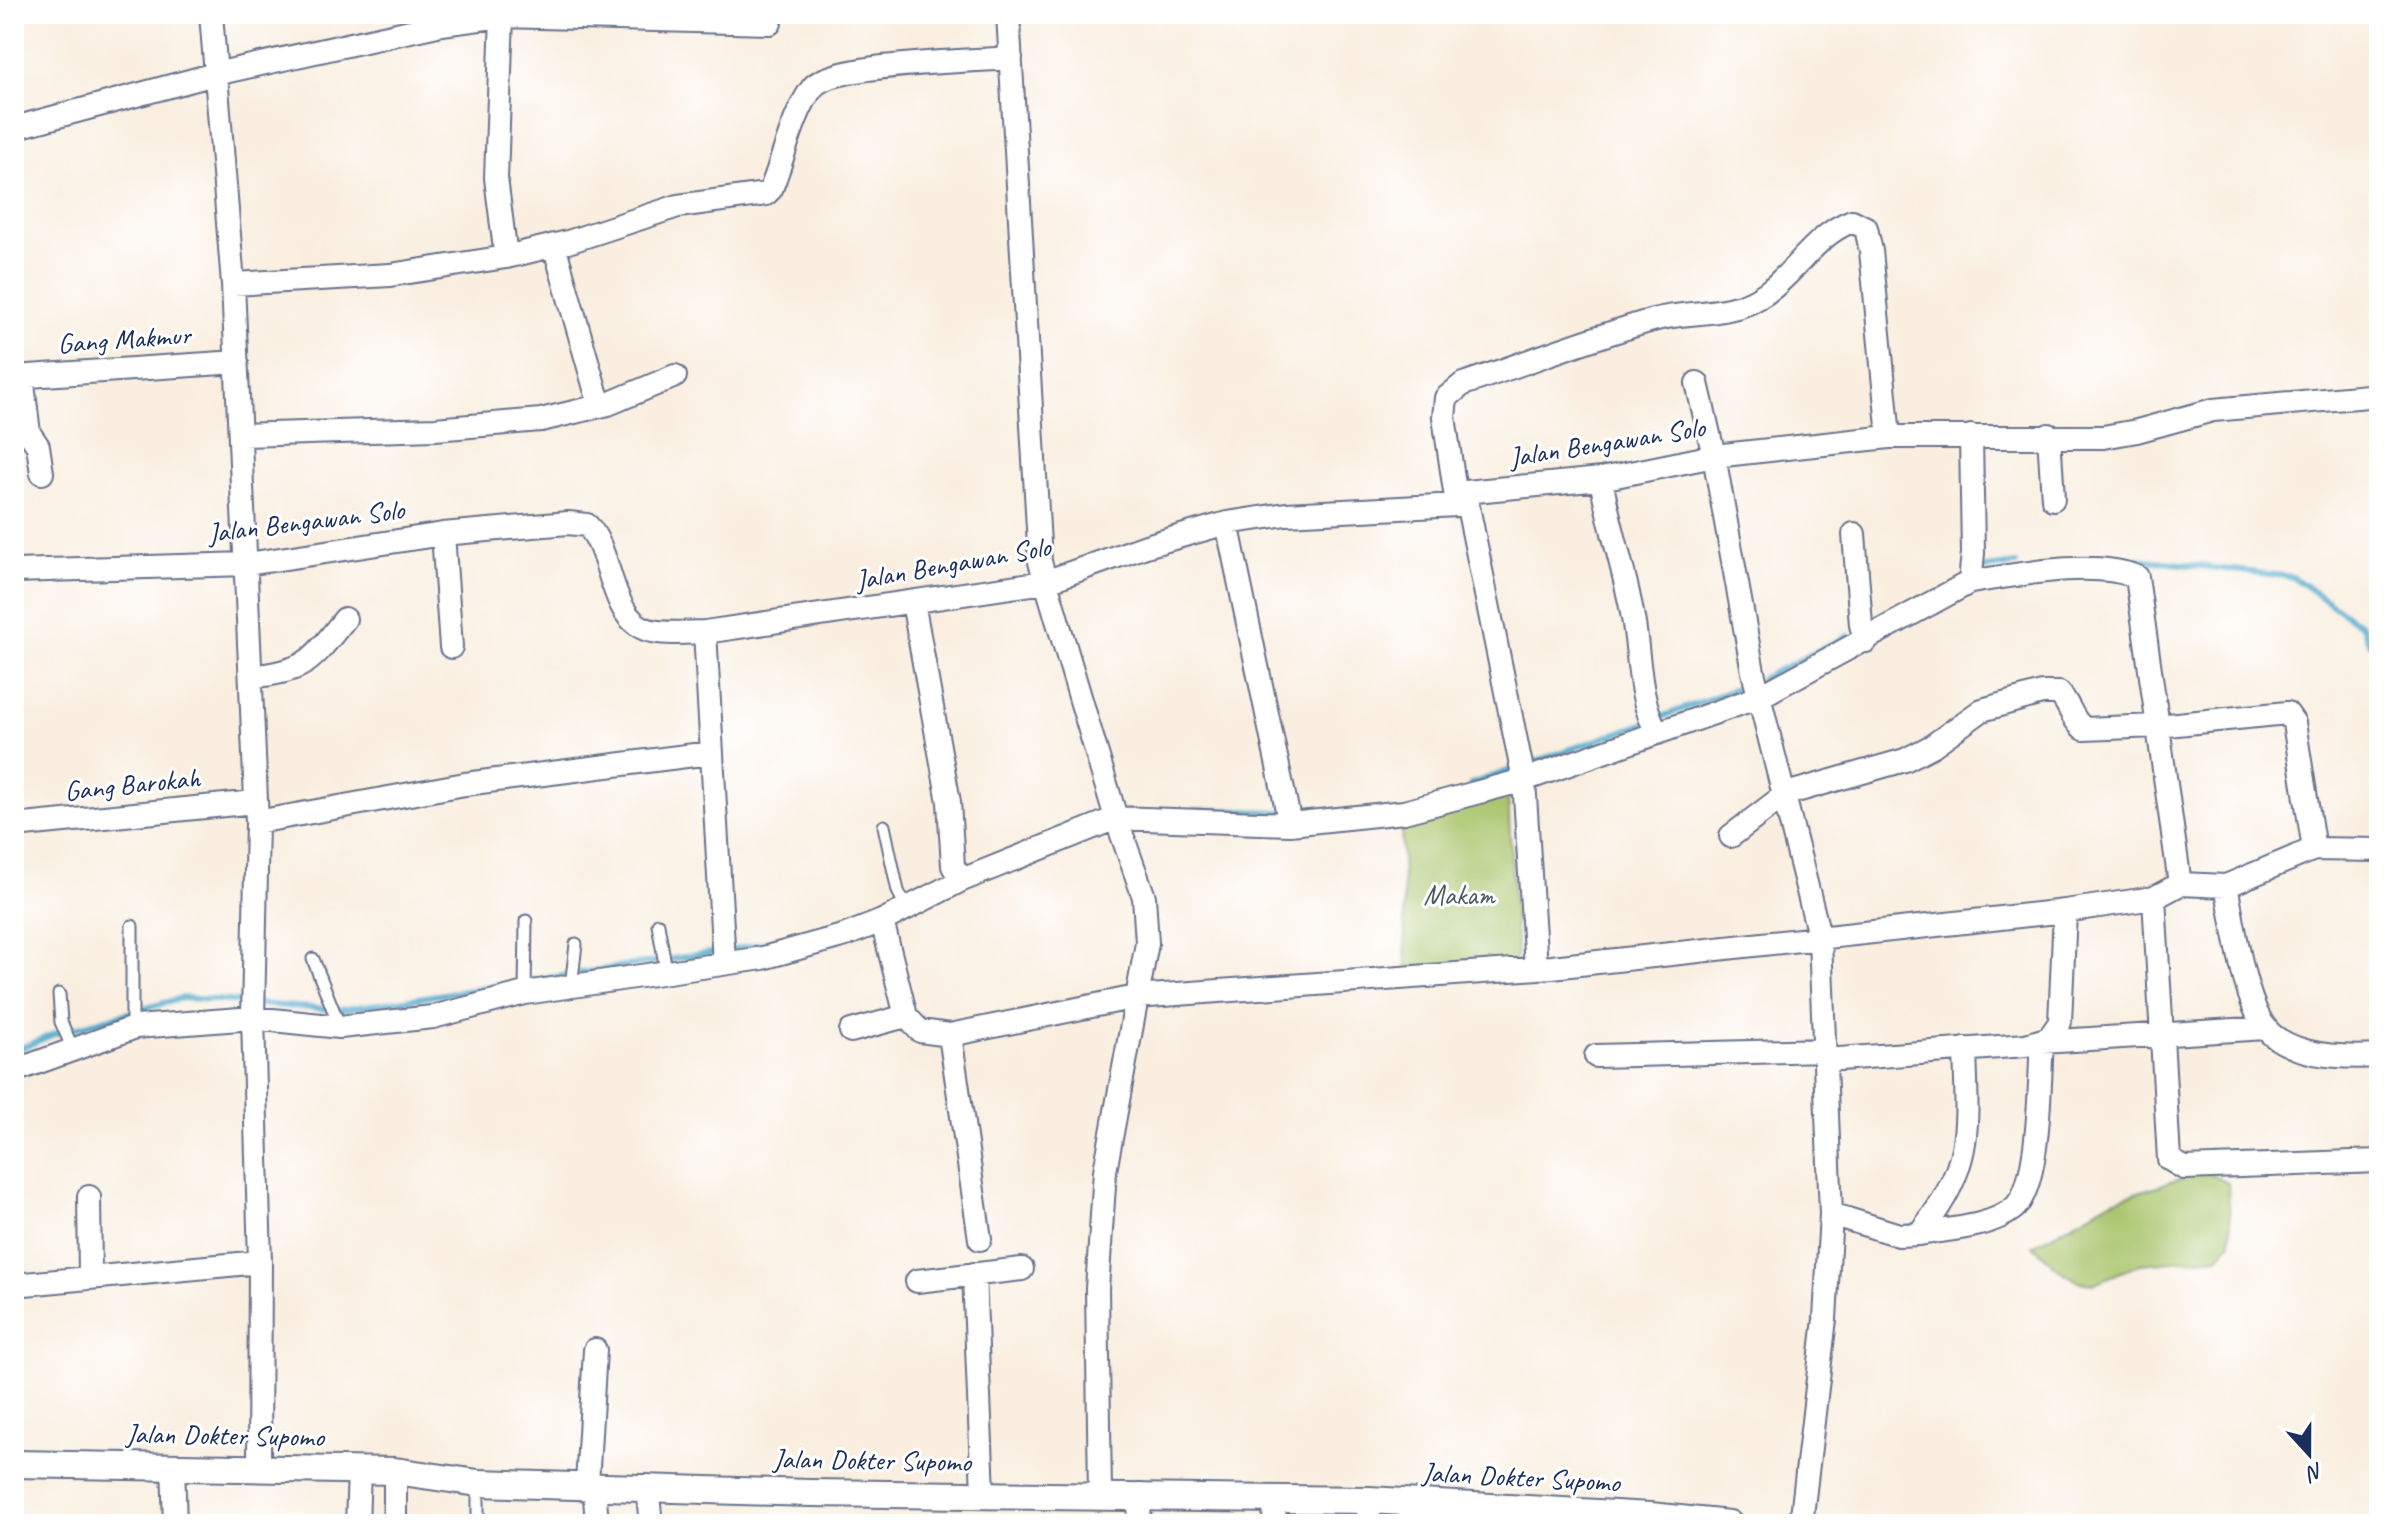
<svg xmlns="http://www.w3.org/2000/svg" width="2393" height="1538" font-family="Caveat,sans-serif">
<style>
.green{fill:#a9c56c;stroke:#627a65;stroke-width:2}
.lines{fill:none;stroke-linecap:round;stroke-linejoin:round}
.stream{stroke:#4da8cb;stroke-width:6}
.service-casing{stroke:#69728b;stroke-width:15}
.minor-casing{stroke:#69728b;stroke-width:26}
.tertiary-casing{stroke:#69728b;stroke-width:30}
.service{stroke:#fff;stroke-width:11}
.minor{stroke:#fff;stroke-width:22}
.tertiary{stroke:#fff;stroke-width:26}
.labels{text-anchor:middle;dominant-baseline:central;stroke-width:6;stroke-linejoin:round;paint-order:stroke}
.street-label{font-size:28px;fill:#1b2f5e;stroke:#fff}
.park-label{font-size:28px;fill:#465c62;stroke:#fff}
</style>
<rect width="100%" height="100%" fill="#fff"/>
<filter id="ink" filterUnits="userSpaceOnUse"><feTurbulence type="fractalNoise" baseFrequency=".0125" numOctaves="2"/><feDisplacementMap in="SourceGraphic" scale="16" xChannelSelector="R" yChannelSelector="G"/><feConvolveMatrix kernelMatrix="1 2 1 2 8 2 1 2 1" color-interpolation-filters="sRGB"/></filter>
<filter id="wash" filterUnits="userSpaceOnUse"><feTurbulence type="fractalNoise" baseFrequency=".006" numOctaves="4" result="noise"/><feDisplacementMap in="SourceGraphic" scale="32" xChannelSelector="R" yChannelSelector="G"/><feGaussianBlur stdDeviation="1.8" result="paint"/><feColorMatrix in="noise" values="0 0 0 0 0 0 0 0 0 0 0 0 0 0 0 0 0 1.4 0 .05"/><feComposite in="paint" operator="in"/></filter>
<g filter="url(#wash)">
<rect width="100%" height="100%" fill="#f9eedf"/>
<path class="green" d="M 1508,797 L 1517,963 L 1406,967 L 1401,825 Z
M 2205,1171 L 2228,1183 L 2231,1242 L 2219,1257 L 2140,1264 L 2093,1284 L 2079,1282 L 2059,1269 L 2033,1246 L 2113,1200 Z"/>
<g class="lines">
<path class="stream" d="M 2099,559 L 2130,558 L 2293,577 L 2362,626 L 2370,644 L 2379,643
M 1979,569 L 2016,564
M 1761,679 L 1848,636
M 1656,719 L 1751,683
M 1471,784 L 1646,723
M 1195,810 L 1284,812
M 729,951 L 837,925 L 934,883
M 258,1004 L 339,1010 L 718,952
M 14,1051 L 54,1034 L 182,998 L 247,1002"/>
</g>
</g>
<g filter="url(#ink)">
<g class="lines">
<defs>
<path id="service" d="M 884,826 L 898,891 L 907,909
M 658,924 L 666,970
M 132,926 L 132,1018 L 136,1027
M 313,959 L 340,1027
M 571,987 L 576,944
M 525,993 L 526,921
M 59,994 L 61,1022 L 72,1047
M 478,1524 L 478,1483"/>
<path id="minor" d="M 211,14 L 233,284 L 257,822 L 253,1018 L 260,1262 L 259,1466
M 1008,14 L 1040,562 L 1116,818 L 1144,897 L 1147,943 L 1105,1171 L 1097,1289 L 1100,1494
M 14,128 L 215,74 L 442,24 L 502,16 L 770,23
M 554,245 L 600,406
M 506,257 L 568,242 L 678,206 L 766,194 L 771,189 C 783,160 794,111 813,87 C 833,63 974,61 1011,58
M 233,284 L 390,275 L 506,257 L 496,178 L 502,16
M 22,376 L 29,433 L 38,446 L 42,473
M 14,377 L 237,362
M 1697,383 L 1714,456 L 1753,672 L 1820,939 L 1831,1214 L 1825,1319 L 1801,1524
M 241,435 L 435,429 L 541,420 L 608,404 L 675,376
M 2049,435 L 2053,499
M 1601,479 C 1609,526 1625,571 1633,618 C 1640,655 1638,702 1658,733
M 1465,492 L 1524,780 L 1536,968
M 1457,505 L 1444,417 L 1446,398 L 1463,384 C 1526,363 1589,338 1653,320 C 1682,312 1715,315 1743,305 C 1789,289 1807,238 1852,221 L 1866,228 L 1871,251 L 1889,437
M 1227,523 L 1290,824
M 443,534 L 451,647
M 1854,534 L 1861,625 L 1866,641
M 14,571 L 247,564 L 443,534 L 568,523 L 587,525 C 613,552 609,618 648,630 C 665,635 688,632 705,632 L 1045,582 L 1146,546 L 1227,523 L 1286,514 L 1457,505 L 1465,492 L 1601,479 L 1714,456 L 1889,437 L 2103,437 L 2137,431 L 2213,410 L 2379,395
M 1970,582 C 2016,575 2093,559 2137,577 L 2180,884
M 913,602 L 949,802 L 953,866 L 962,880
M 705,632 L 724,963
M 251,677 C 309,670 310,662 345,619
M 257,822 L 465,784 L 710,753
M 14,826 L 255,802
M 1731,836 L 1786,794 L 1905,760 L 1932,746 L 1982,710 L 2042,693 L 2059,693 C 2070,704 2071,719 2084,729 L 2157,726 L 2287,713 L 2294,723 L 2314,849
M 2226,886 C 2234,922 2244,1010 2271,1034 C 2298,1057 2346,1058 2379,1056
M 2154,898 L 2169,1159 L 2184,1168 L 2379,1161
M 882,921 L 906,1016 L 920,1031 L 950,1035
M 851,1031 L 906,1016
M 1596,1056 L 1824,1050
M 1826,1060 L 2026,1045 L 2049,1038 L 2060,1022 L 2065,911
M 14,1071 L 136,1027 L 253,1018 L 340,1027 L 433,1017 L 525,993 L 763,958 L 846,935 L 882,921 L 962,880 L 1116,818 L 1290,824 L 1404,812 L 1524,780 L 1759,697 L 1970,582 L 1973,553 L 1971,436
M 89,1197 L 90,1276
M 1831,1214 L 1899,1235 L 1919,1234 L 1925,1226 C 1974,1164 1967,1123 1965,1049
M 1919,1234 C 1948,1229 1988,1228 2013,1209 C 2041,1187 2039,1079 2042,1042 L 2266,1028
M 980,1239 L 950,1035 L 1136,997 L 1552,967 L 2065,911 L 2154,898 L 2180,884 L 2226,886 L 2314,849 L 2379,850
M 974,1274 L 983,1493
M 917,1281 L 1022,1269
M 14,1285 L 260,1262
M 173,1465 L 175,1524
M 395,1471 L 395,1524
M 587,1484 L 595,1350
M 594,1484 L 597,1524
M 647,1486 L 651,1524
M 357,1524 L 359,1471
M 1139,1524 L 1140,1495
M 1274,1524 L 1275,1498
M 1368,1524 L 1369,1500"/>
<path id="tertiary" d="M 14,1464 L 395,1471 L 478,1483 L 810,1493 L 1369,1500 L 1650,1516 L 1729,1524"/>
</defs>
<use href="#service" class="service-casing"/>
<use href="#minor" class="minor-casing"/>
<use href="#tertiary" class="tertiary-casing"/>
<use href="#service" class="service"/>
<use href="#minor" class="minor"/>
<use href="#tertiary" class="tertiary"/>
</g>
</g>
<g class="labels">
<g class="street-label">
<text transform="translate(124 339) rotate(-4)">Gang Makmur</text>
<text transform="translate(1607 442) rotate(-9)">Jalan Bengawan Solo</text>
<text transform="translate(306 521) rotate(-7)">Jalan Bengawan Solo</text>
<text transform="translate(953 563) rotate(-10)">Jalan Bengawan Solo</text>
<text transform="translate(132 784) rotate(-6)">Gang Barokah</text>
<text transform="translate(225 1435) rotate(1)">Jalan Dokter Supomo</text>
<text transform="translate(872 1460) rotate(1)">Jalan Dokter Supomo</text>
<text transform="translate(1521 1477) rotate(3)">Jalan Dokter Supomo</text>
</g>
<g class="park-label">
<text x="1459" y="894">Makam</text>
</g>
</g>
<rect width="2393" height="1538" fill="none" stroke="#fff" stroke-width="48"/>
<g transform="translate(2309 1454) rotate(159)" stroke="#ffffff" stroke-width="6" paint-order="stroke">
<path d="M0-6L14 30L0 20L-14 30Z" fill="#1b2f5e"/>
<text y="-12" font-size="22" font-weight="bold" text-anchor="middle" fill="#1b2f5e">N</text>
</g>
</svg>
